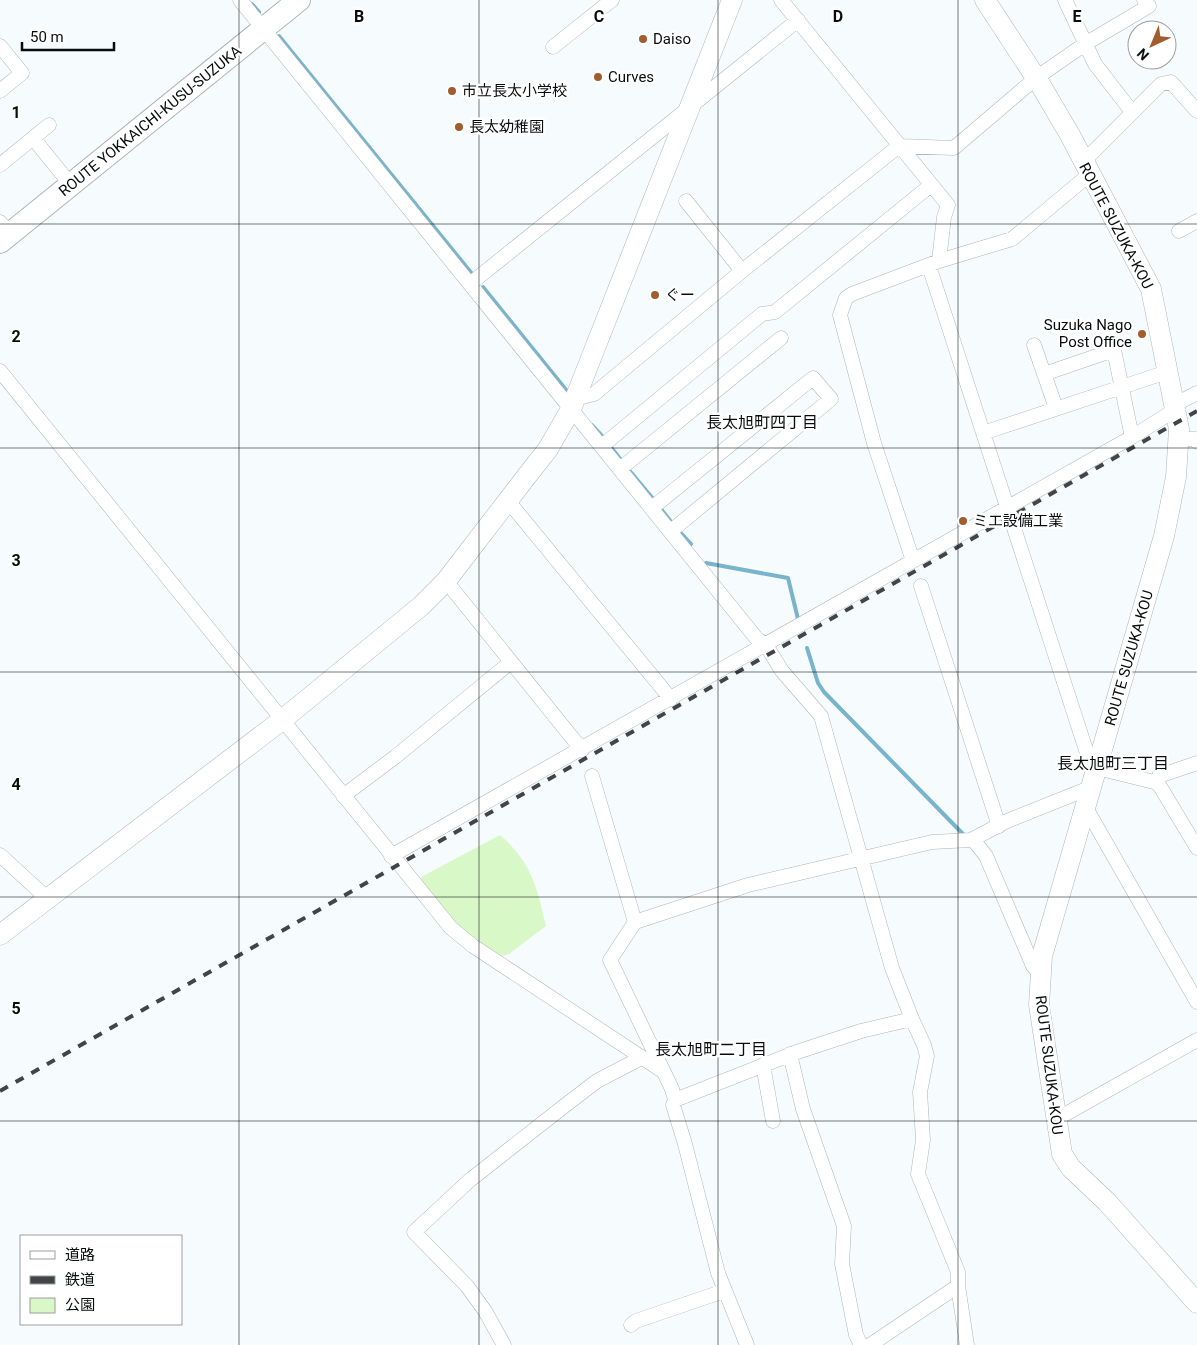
<svg xmlns="http://www.w3.org/2000/svg" width="1197" height="1345" font-family="Roboto,'Noto Sans JP',sans-serif">
<style>
.green{fill:#d9f8c8}
.lines{fill:none;stroke-linecap:round;stroke-linejoin:round}
.stream{stroke:#79b4cd;stroke-width:4}
.street-casing{stroke:#aeb5ba;stroke-width:15}
.secondary-casing{stroke:#aeb5ba;stroke-width:21}
.primary-casing{stroke:#aeb5ba;stroke-width:24}
.street{stroke:#fff;stroke-width:14}
.secondary{stroke:#fff;stroke-width:20}
.primary{stroke:#fff;stroke-width:22}
.rail{stroke:#424547;stroke-width:4;stroke-dasharray:9 9;stroke-linecap:butt}
.grid{fill:none;stroke:#090c0d;stroke-width:1;stroke-opacity:0.55}
.poi-dot{fill:#a15d2d;stroke:#fff;stroke-width:2}
.labels{text-anchor:middle;dominant-baseline:central;stroke-width:5;stroke-linejoin:round;paint-order:stroke}
.poi-label{font-size:15px;fill:#090c0d;stroke:#fff;text-anchor:start}
.street-label{font-size:15px;fill:#090c0d;stroke:#fff}
.neighbourhood-label{font-size:16px;fill:#090c0d;stroke:#fff}
.grid-label{font-size:16px;text-anchor:middle;font-weight:bold;fill:#090c0d;stroke:#fff;stroke-width:5;stroke-linejoin:round;paint-order:stroke}
</style>
<rect width="100%" height="100%" fill="#f6fbfe"/>
<path class="green" d="M 500,835 C 532,863 537,887 546,926 L 509,954 L 496,958 L 477,947 L 418,882 L 423,876 Z"/>
<g class="lines">
<path class="stream" d="M 252,4 L 259,12
M 279,36 L 473,275
M 483,287 L 567,391
M 592,425 L 604,438
M 610,446 L 621,460
M 629,470 L 654,500
M 661,509 L 672,523
M 679,531 L 691,544
M 706,563 L 788,578 L 798,619
M 807,648 L 818,683 L 824,692 L 963,834"/>
<defs>
<path id="street" d="M 240,0 L 757,639 L 766,645 L 782,671 L 821,716 L 892,968 L 912,1019 L 924,1045 L 927,1056 L 920,1092 L 923,1140 L 918,1174 L 958,1272 L 958,1286 L 967,1345
M 781,0 L 948,205 L 944,217 L 939,261
M 1065,0 L 1095,64 L 1132,112
M 0,46 L 22,73 L 0,91
M 553,47 L 612,0
M 33,138 L 71,185
M 1083,162 L 1161,84 L 1171,82 L 1197,111
M 0,165 L 49,125
M 686,201 L 742,271
M 0,222 L 10,234
M 1179,231 L 1197,221
M 929,266 L 1086,750 L 1097,768 L 1158,783 L 1159,776 L 1197,763
M 470,284 L 798,20
M 1034,345 L 1056,408
M 0,371 L 451,928 L 473,946 L 664,1072
M 1044,374 L 1114,350 L 1132,437
M 575,399 L 594,394 L 742,271 L 899,146 L 954,148 L 1036,78 L 1085,44 L 1149,6 L 1144,0
M 1174,405 L 1197,393
M 983,433 L 1167,372
M 1179,439 L 1195,439 L 1197,442
M 602,446 L 762,314 L 775,312 L 931,185
M 620,469 L 781,338
M 508,501 L 671,699
M 652,508 L 813,378 L 831,399 L 671,531
M 913,561 L 874,443 L 840,315 L 846,298 L 852,294 L 939,261 L 1012,239 L 1090,174
M 446,581 L 582,750
M 921,586 L 999,826
M 592,776 L 635,922
M 1158,783 L 1197,848
M 343,796 L 395,757 L 511,662
M 1086,808 L 1197,1002
M 971,840 L 1007,821 L 1092,787
M 0,855 L 49,900
M 391,856 L 1132,437 L 1175,410
M 790,1054 L 803,1109 L 844,1226 L 842,1264 L 856,1335 L 861,1345
M 763,1065 L 773,1121
M 675,1100 L 797,1052 L 861,1031 L 912,1019
M 1055,1120 L 1197,1040
M 631,1325 L 636,1321 L 724,1291
M 504,1345 L 485,1311 L 467,1286 L 414,1232 L 470,1180 L 563,1107 L 597,1081 L 641,1058
M 747,1345 L 718,1273 L 685,1144 L 673,1105 L 675,1100 L 672,1089 L 610,960 L 635,922 L 748,885 L 932,842 L 971,840 L 975,842 L 986,856 L 1033,966 L 1040,974
M 870,1345 L 958,1286"/>
<path id="secondary" d="M 985,0 L 1040,84 L 1070,135 L 1151,289 L 1179,429 L 1176,477 L 1164,536 L 1042,956 L 1039,1005 L 1062,1154 L 1071,1168 L 1107,1202 L 1197,1303
M 0,935 L 282,720 L 421,606 L 446,581 L 526,477 L 548,449 L 571,409 L 732,0"/>
<path id="primary" d="M 0,242 L 299,0"/>
</defs>
<use href="#street" class="street-casing"/>
<use href="#secondary" class="secondary-casing"/>
<use href="#primary" class="primary-casing"/>
<use href="#street" class="street"/>
<use href="#secondary" class="secondary"/>
<use href="#primary" class="primary"/>
<path class="rail" d="M 0,1091 L 1197,411"/>
</g>
<path class="grid" d="M 239,0 L 239,1345M 479,0 L 479,1345M 718,0 L 718,1345M 958,0 L 958,1345M 0,224 L 1197,224M 0,448 L 1197,448M 0,672 L 1197,672M 0,897 L 1197,897M 0,1121 L 1197,1121"/>
<g class="poi-dot">
<circle cx="643" cy="39" r="5"/>
<circle cx="598" cy="77" r="5"/>
<circle cx="452" cy="91" r="5"/>
<circle cx="459" cy="127" r="5"/>
<circle cx="655" cy="295" r="5"/>
<circle cx="1142" cy="334" r="5"/>
<circle cx="963" cy="521" r="5"/>
</g>
<g class="labels">
<g class="poi-label">
<text x="653" y="39">Daiso</text>
<text x="608" y="77">Curves</text>
<text x="462" y="91">市立長太小学校</text>
<text x="469" y="127">長太幼稚園</text>
<text x="665" y="295">ぐー</text>
<text x="1132" y="325" text-anchor="end">Suzuka Nago<tspan x="1132" dy="17">Post Office</tspan></text>
<text x="973" y="521">ミエ設備工業</text>
</g>
<g class="street-label">
<text transform="translate(150 121) rotate(-39)">ROUTE YOKKAICHI-KUSU-SUZUKA</text>
<text transform="translate(1116 226) rotate(62)">ROUTE SUZUKA-KOU</text>
<text transform="translate(1129 658) rotate(-74)">ROUTE SUZUKA-KOU</text>
<text transform="translate(1049 1065) rotate(83)">ROUTE SUZUKA-KOU</text>
</g>
<g class="neighbourhood-label">
<text x="762" y="422">長太旭町四丁目</text>
<text x="1113" y="763">長太旭町三丁目</text>
<text x="711" y="1049">長太旭町二丁目</text>
</g>
</g>
<g class="grid-label">
<text x="359" y="22">B</text>
<text x="599" y="22">C</text>
<text x="838" y="22">D</text>
<text x="1077" y="22">E</text>
<text x="16" y="118">1</text>
<text x="16" y="342">2</text>
<text x="16" y="566">3</text>
<text x="16" y="790">4</text>
<text x="16" y="1014">5</text>
</g>
<rect x="20" y="1235" width="162" height="90" fill="#ffffff" stroke="#9d9e9e"/>
<rect x="30" y="1251" width="25" height="8" fill="#ffffff" stroke="#9d9e9e"/>
<text x="65" y="1260" font-size="15" fill="#090c0d">道路</text>
<rect x="30" y="1276" width="25" height="8" fill="#424547" stroke="#9d9e9e"/>
<text x="65" y="1285" font-size="15" fill="#090c0d">鉄道</text>
<rect x="30" y="1298" width="25" height="15" fill="#d9f8c8" stroke="#9d9e9e"/>
<text x="65" y="1310" font-size="15" fill="#090c0d">公園</text>
<g transform="translate(1152 45) rotate(224)"><circle r="24" fill="#ffffff" stroke="#9d9e9e"/>
<path d="M0-4L9 19L0 12L-9 19Z" fill="#a15d2d"/>
<text y="-8" font-size="14" font-weight="bold" text-anchor="middle" fill="#090c0d">N</text>
</g>
<path d="M22 42v8h92v-8" fill="none" stroke="#090c0d" stroke-width="2.5"/>
<text x="30" y="42" font-size="15" fill="#090c0d" stroke="#ffffff" stroke-width="4" paint-order="stroke">50 m</text>
</svg>
